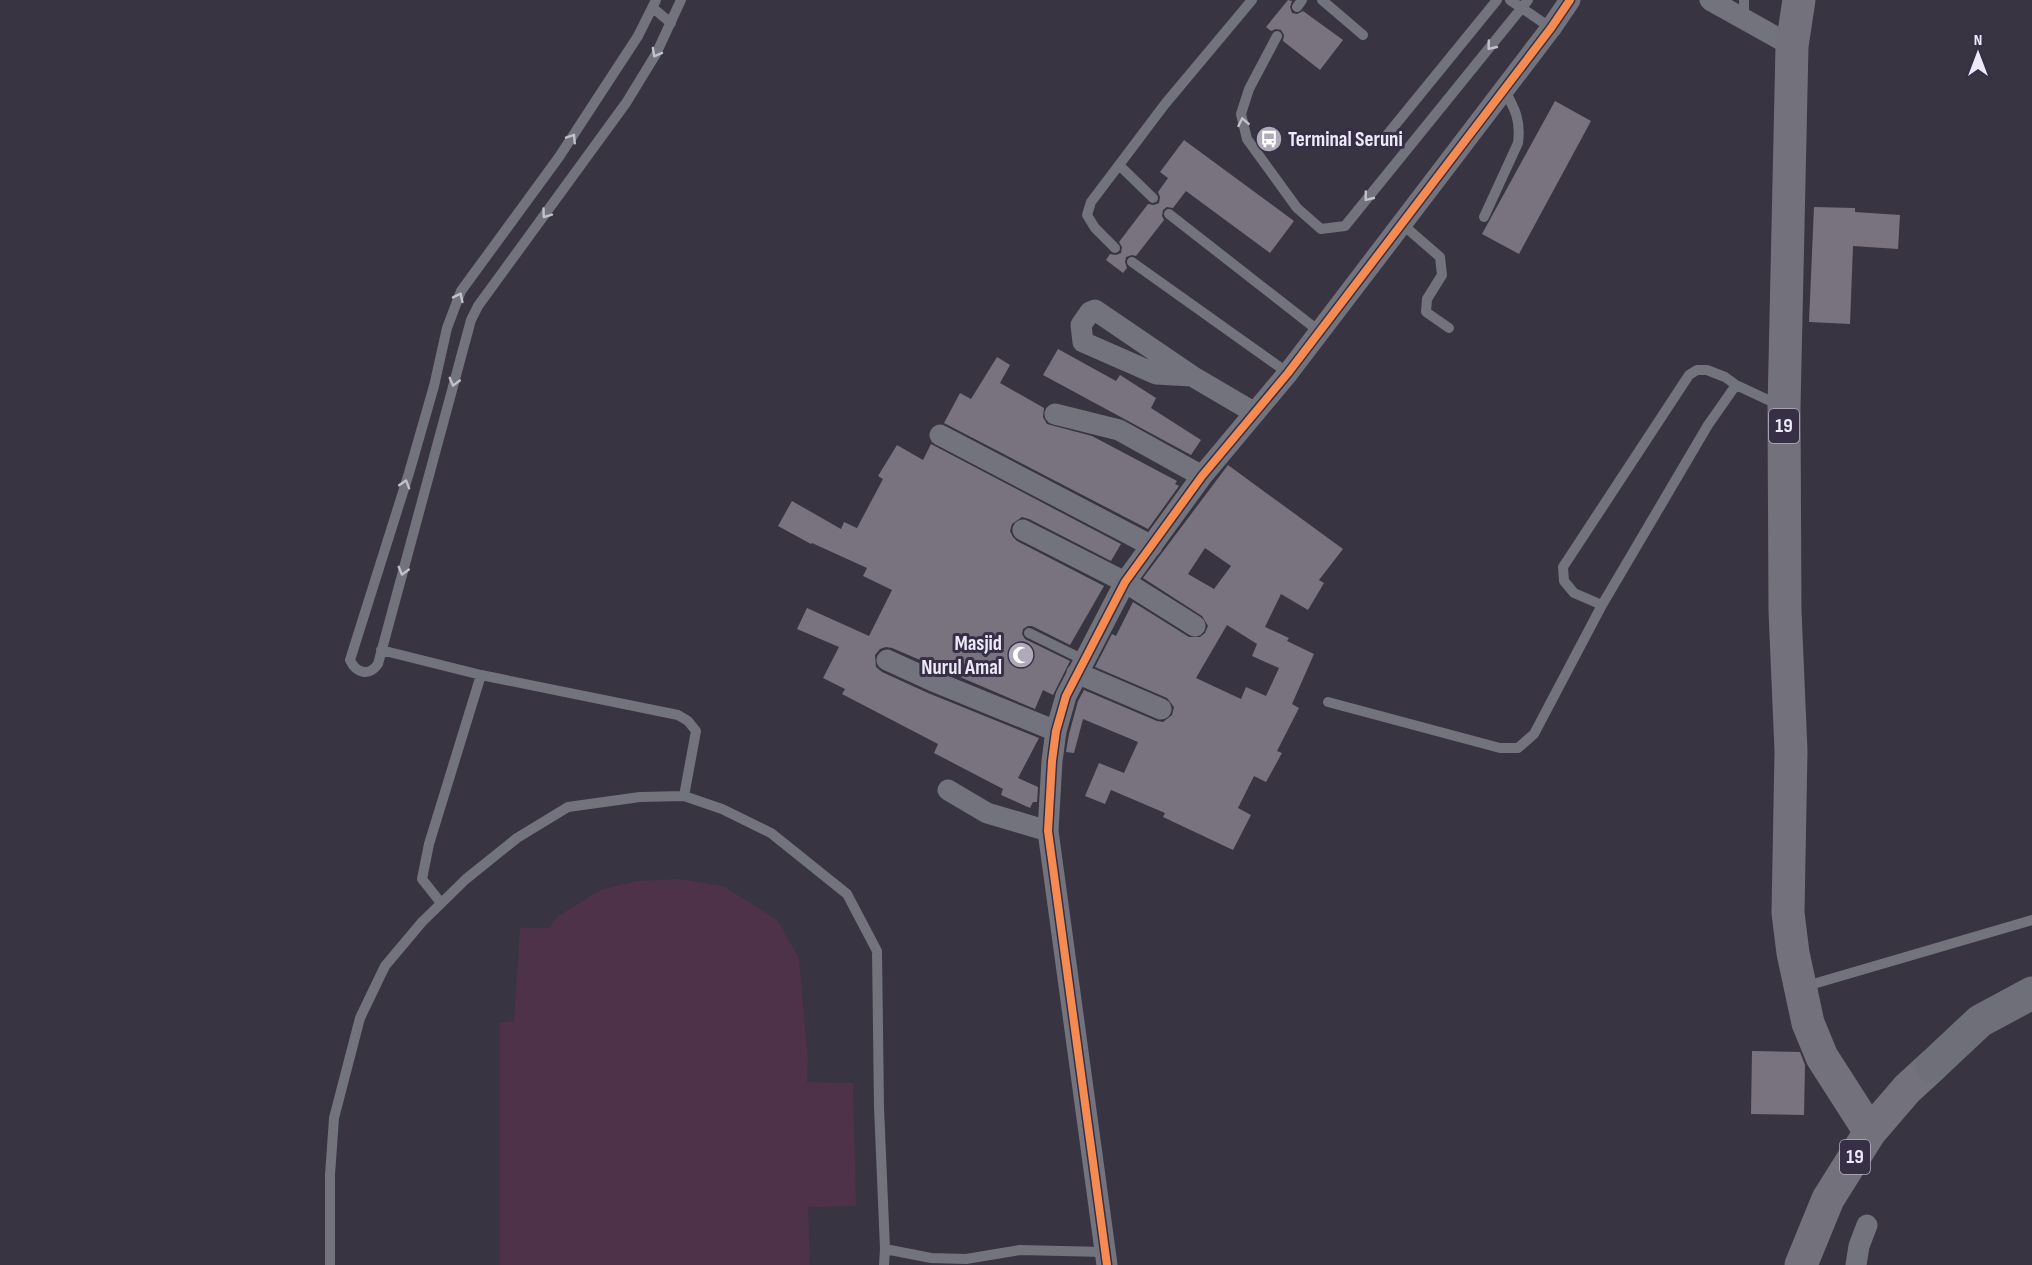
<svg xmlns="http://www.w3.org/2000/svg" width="2032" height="1265" font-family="'Sofia Sans Condensed',sans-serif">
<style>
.green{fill:#4e324a}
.building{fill:#78737e;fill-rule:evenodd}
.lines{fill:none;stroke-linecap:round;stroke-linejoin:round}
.service{stroke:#72737c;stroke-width:10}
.minor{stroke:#72737c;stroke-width:21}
.trunk{stroke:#72717c;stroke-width:33}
.motorway{stroke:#6f6f7a;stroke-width:33}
.cycleway-casing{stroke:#362f46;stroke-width:11}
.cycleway{stroke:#f68b52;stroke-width:8}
.oneway{stroke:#c2c0cd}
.labels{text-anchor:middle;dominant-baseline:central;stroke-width:6;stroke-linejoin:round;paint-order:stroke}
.shield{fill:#362f46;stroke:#b6b2c3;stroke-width:1.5}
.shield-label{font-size:20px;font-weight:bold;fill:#edeaf9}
.poi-label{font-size:21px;font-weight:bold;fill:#edeaf9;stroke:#362f46;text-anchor:start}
</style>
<rect width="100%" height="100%" fill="#383441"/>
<path class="green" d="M 680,879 L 723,886 L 777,920 L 799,958 L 808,1062 L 807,1082 L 853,1083 L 856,1206 L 808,1207 L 810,1265 L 500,1265 L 500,1023 L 514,1021 L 520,928 L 549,928 L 557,917 L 600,890 L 636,881 Z"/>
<path class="building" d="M 1288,0 L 1292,1 L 1290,7 L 1292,13 L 1297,14 L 1303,11 L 1343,40 L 1320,70 L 1283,41 L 1284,35 L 1281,30 L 1276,29 L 1271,31 L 1266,27 Z
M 1555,101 L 1591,121 L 1519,254 L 1482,234 Z
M 1184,140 L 1294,221 L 1270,253 L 1186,191 L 1173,208 L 1167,207 L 1163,210 L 1162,216 L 1164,220 L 1136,256 L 1132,255 L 1126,257 L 1125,262 L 1127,268 L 1123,273 L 1106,260 L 1110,254 L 1116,255 L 1121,253 L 1122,247 L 1119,242 L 1148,204 L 1154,205 L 1159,203 L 1160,197 L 1158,192 L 1168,178 L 1160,172 Z
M 1814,207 L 1855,208 L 1855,212 L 1900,215 L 1898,249 L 1853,246 L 1850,324 L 1809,322 Z
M 1058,349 L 1116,381 L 1120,375 L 1156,398 L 1151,408 L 1201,440 L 1191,455 L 1043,375 Z
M 997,357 L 1010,365 L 1000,383 L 1044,408 L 1043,417 L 1047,424 L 1092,436 L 1177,481 L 1175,484 L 1179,486 L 1148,529 L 944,423 L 960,393 L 971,399 Z
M 931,444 L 1121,544 L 1111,561 L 1029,519 L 1022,517 L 1012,524 L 1010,531 L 1013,537 L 1017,541 L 1104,586 L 1070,645 L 1032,626 L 1028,626 L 1023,629 L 1022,634 L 1025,639 L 1070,661 L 1053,695 L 1043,690 L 1035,709 L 892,648 L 886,647 L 880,649 L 875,655 L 876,667 L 882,672 L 928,693 L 1039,738 L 1018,778 L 1038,787 L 1037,802 L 1033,802 L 1030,808 L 1001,795 L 1003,789 L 934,753 L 938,744 L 842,694 L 845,689 L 823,678 L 839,647 L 797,629 L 807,608 L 869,636 L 892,590 L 863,576 L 867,568 L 812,543 L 811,544 L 778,526 L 792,501 L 841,529 L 844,522 L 857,528 L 883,479 L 878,476 L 897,445 L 923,460 Z
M 1228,465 L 1343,549 L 1319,580 L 1324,583 L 1308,610 L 1281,594 L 1265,627 L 1289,638 L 1287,641 L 1314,654 L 1292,704 L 1299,708 L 1277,751 L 1282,753 L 1266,782 L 1254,776 L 1238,808 L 1251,815 L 1233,850 L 1163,817 L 1165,813 L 1111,790 L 1105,804 L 1085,796 L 1099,763 L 1124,773 L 1138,742 L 1083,719 L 1074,753 L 1066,752 L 1069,734 L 1078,701 L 1084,690 L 1157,721 L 1163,722 L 1172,715 L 1174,707 L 1167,698 L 1095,667 L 1112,634 L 1116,636 L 1133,602 L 1189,637 L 1200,637 L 1205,633 L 1208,626 L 1202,616 L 1143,578 ZM 1205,548 L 1231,566 L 1214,589 L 1188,574 ZM 1227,625 L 1257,644 L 1252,656 L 1279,668 L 1266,696 L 1246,687 L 1241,699 L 1196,678 Z
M 1752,1051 L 1800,1052 L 1805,1065 L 1804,1115 L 1751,1114 Z"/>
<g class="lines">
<path class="service" d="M 656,0 L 638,36 L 559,157 L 461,291 L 447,328 L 434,386 L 409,473 L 350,660 C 356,673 369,677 378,664 L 471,320 L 478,306 L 626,103 L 656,54 L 681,0
M 1322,0 L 1363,35
M 1510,0 L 1551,28
M 1297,7 L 1302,0
M 653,8 L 671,23
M 1744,19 L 1744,0
M 1277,36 L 1249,89 L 1241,114 L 1247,139 L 1297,208 L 1321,229 L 1345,226 L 1528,0
M 1387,135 L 1497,0
M 1153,198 L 1119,165 L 1165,104 L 1252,0
M 1169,214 L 1320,332
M 1484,217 L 1518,143 C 1521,120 1515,109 1504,89
M 1402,224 L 1440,257 L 1442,275 L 1427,299 L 1426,312 L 1449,328
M 1115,248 L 1095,228 L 1087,215 L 1091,202 L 1119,165
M 1132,262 L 1288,373
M 1736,385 L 1708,425 L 1602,605 L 1574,593 L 1564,581 L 1563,567 L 1689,375 L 1697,370 L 1707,370 L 1725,377 L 1736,385 L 1781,406
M 1029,633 L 1084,660
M 381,650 L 481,675 L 678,715 L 688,721 L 696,731 L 684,796 L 722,809 L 771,833 L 847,894 L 877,951 L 879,1107 L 885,1249 L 884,1265
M 1328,702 L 1500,748 L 1518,748 L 1534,734 L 1602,605
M 441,903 L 422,879 L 429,844 L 481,675
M 1803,987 L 2032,920
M 885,1249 L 931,1258 L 966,1259 L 1020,1250 L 1104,1252
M 330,1265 L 330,1175 L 334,1118 L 360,1018 L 385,966 L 422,922 L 466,879 L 517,838 L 568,807 L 640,797 L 684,796"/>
<path class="minor" d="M 1710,0 L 1792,46
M 1192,376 L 1156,374 L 1083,342 L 1081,325 L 1090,312 L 1095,310 L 1192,376 L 1255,413
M 1055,414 L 1119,430 L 1202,476
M 940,435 L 1152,546
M 1023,530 L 1125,582 L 1195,626
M 887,660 L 933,681 L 1056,731
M 1077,673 L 1161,709
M 948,790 L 987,813 L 1048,831
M 1107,1265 L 1048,831 L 1052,761 L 1056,731 L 1066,696 L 1125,582 L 1202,476 L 1288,373 L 1551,28 L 1570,0
M 1856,1265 L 1859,1246 L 1867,1225"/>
<path class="trunk" d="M 1799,0 L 1792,46 L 1784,408 L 1785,611 L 1791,751 L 1788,913 L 1793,953 L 1808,1023 L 1822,1057 L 1870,1132
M 1801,1265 L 1828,1199 L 1870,1132 L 1907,1089 L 1932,1066"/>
<path class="motorway" d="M 1932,1066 L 1980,1021 L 2032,993"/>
<defs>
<path id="cycleway" d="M 1107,1265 L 1048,831 L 1052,761 L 1056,731 L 1066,696 L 1125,582 L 1202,476 L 1288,373 L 1551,28 L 1570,0"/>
</defs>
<use href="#cycleway" class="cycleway-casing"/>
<use href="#cycleway" class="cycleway"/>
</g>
<defs><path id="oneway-chevron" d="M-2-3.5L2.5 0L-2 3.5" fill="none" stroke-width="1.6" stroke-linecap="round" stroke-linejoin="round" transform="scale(1.5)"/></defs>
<g class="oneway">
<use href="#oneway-chevron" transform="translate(1491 46) rotate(129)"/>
<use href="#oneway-chevron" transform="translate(656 53) rotate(119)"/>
<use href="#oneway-chevron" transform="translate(1243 122) rotate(-101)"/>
<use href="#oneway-chevron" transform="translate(572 138) rotate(-57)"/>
<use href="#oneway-chevron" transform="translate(1368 197) rotate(129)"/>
<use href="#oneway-chevron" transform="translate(546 214) rotate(126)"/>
<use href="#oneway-chevron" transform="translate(459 297) rotate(-64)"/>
<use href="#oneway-chevron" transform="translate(454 382) rotate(105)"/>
<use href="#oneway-chevron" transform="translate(405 484) rotate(-73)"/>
<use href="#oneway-chevron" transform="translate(403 571) rotate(105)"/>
</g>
<defs>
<symbol id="bus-disc" viewBox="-11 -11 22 22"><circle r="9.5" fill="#aeaab9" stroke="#362f46"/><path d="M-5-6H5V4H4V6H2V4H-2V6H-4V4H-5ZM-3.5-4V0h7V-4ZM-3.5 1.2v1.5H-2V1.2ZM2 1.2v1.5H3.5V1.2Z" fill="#fff"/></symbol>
<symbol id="mosque-disc" viewBox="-11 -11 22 22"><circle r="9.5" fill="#aeaab9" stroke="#362f46"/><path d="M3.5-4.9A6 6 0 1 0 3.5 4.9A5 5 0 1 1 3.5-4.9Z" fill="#fff"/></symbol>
</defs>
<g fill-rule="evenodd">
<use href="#bus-disc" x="1254" y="124" width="30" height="30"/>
<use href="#mosque-disc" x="1006" y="640" width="30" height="30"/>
</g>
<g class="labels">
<g class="shield">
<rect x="1769" y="409" width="30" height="34" rx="4.5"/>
<rect x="1840" y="1140" width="30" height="34" rx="4.5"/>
</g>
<g class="shield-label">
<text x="1784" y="426">19</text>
<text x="1855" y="1157">19</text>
</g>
<g class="poi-label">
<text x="1288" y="139">Terminal Seruni</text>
<text x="1002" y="643" text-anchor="end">Masjid<tspan x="1002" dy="24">Nurul Amal</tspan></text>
</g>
</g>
<g transform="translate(1978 54)" stroke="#362f46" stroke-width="4.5" paint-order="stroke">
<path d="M0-4.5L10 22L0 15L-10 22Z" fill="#edeaf9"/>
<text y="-9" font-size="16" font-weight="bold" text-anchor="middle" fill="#edeaf9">N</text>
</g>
</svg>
